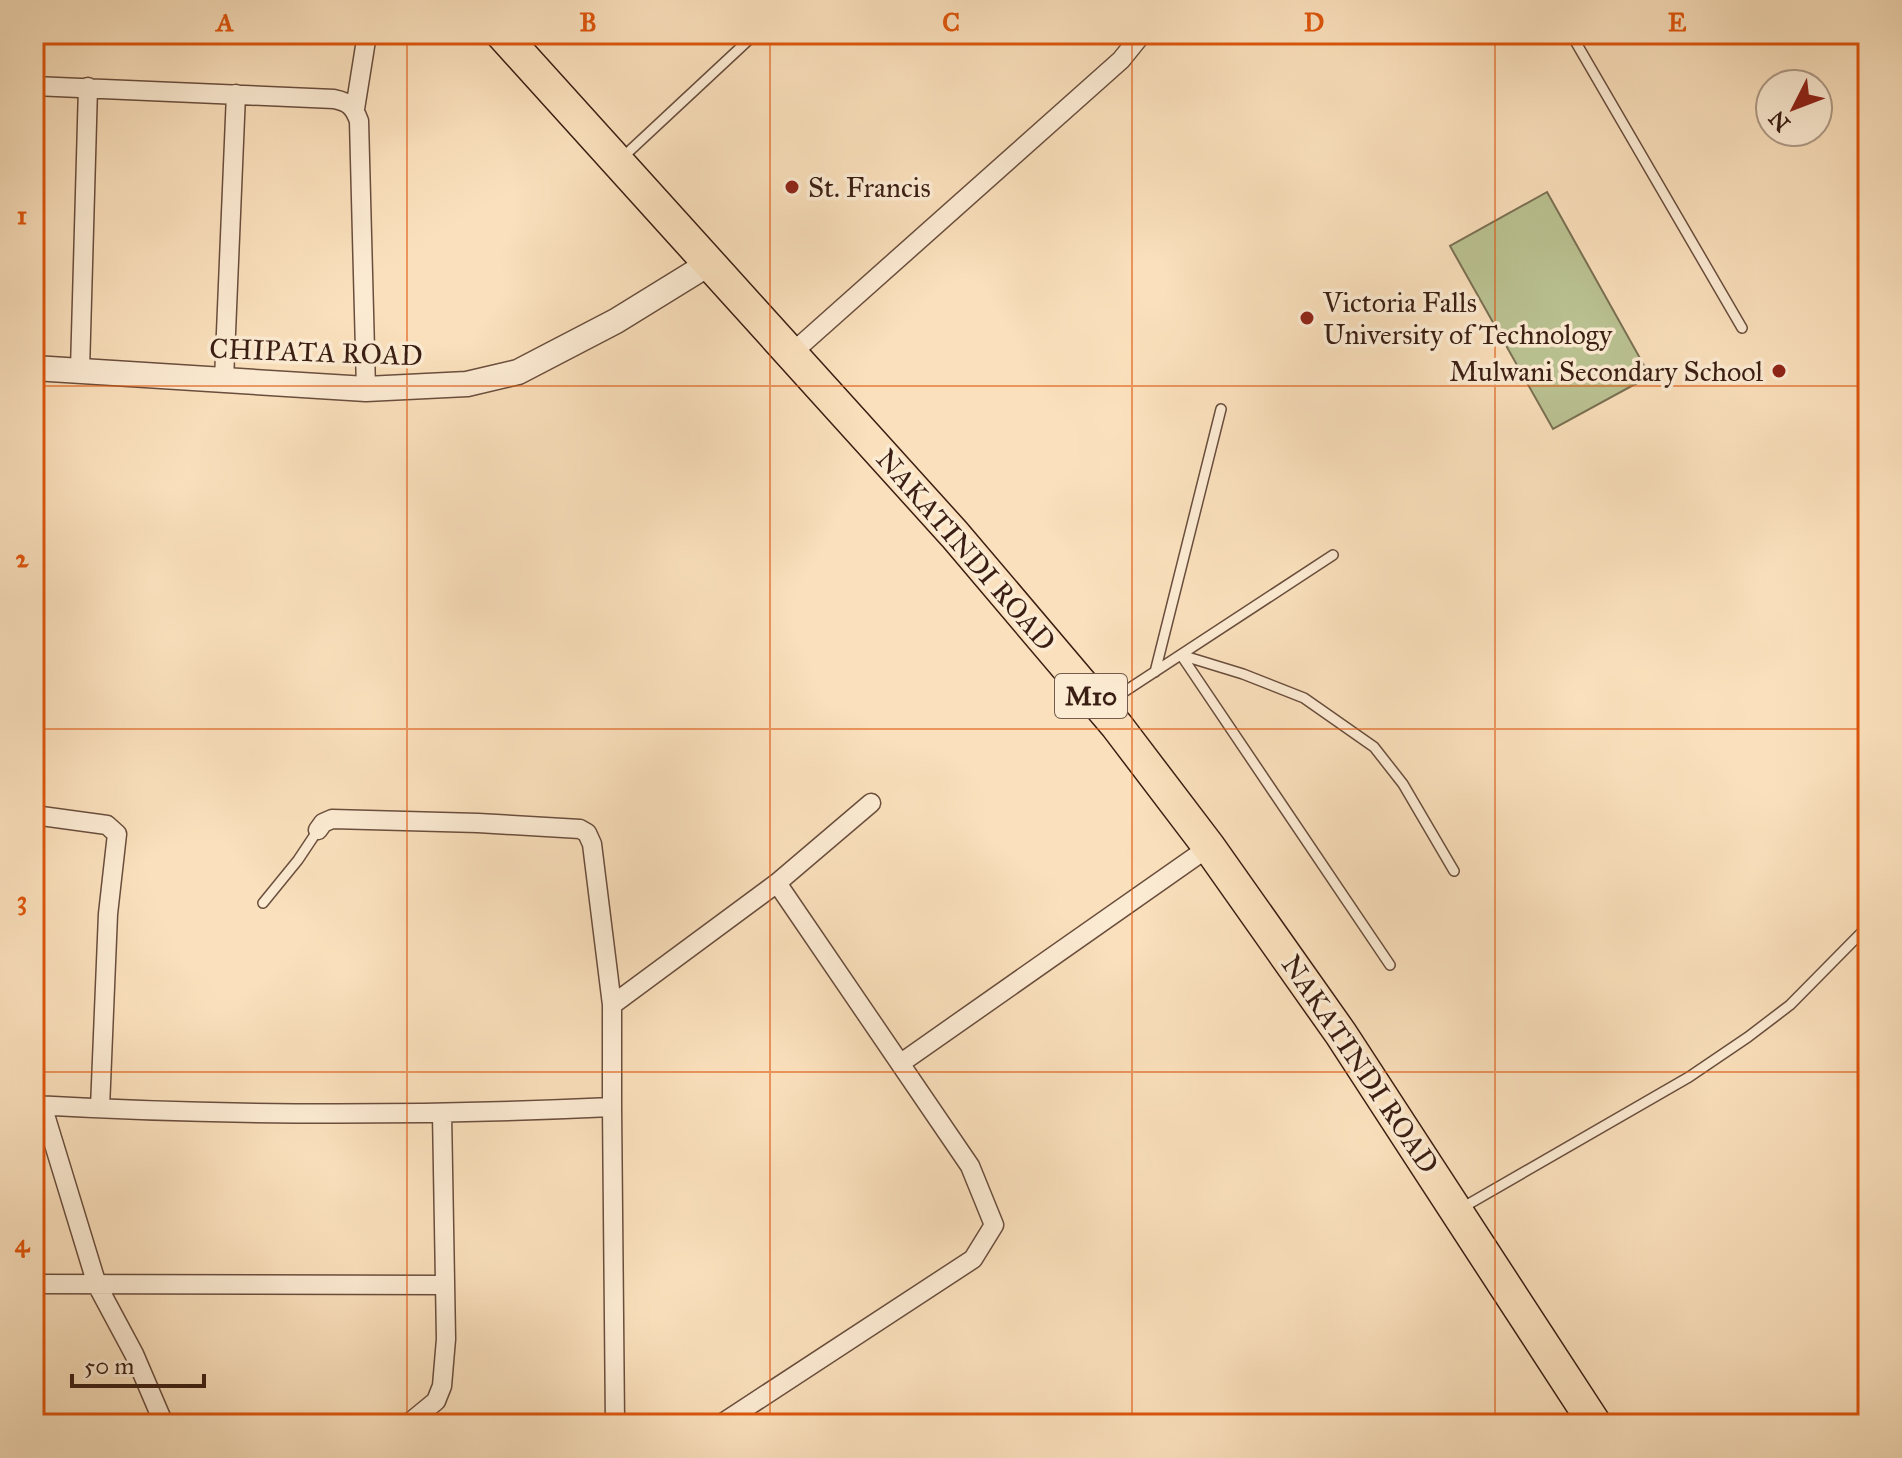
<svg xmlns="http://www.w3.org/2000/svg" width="1902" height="1458" font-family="'IM FELL Great Primer',serif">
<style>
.green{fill:#bbc393;stroke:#7a7053;stroke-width:2}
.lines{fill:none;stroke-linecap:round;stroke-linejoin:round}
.service-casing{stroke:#6a4e3d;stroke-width:12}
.minor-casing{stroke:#6a4e3d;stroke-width:21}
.tertiary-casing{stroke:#6a4e3d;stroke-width:27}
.trunk-casing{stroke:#3a1e13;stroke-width:35}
.service{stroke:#fcebd3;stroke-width:9}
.minor{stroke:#fcebd3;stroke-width:18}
.tertiary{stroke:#fcebd3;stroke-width:24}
.trunk{stroke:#fae0bc;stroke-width:32}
.grid{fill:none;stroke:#df560c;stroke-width:2;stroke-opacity:0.55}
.poi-dot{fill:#8f2418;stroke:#fcebd3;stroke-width:3}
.labels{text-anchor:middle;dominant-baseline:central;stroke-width:7;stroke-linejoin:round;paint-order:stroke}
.shield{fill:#fcebd3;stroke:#745c4d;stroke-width:2}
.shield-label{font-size:26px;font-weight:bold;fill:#3a1e13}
.poi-label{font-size:28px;fill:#3a1e13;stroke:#fcebd3;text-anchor:start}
.street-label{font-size:28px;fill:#3a1e13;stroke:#fcebd3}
.neatline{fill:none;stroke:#df560c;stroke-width:3}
.grid-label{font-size:26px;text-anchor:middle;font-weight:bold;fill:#df560c}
</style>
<rect width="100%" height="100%" fill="#fae0bc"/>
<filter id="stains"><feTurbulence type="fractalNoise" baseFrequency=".0025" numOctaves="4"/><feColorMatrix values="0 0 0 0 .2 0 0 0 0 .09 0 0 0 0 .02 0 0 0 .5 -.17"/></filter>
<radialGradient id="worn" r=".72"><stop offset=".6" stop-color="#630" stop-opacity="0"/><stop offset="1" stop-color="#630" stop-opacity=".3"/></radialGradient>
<path class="green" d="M 1547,192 L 1650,376 L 1553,429 L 1450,246 Z"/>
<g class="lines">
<defs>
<path id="service" d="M 1571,34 L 1742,328
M 623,157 L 755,34
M 1181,655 L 1390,965
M 1181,655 L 1243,674 L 1304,698 L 1374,747 L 1403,784 L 1454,871
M 1155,672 L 1221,409
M 1104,705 L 1333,555
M 263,903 L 298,860 L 318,830
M 1460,1209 L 1689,1077 L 1748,1037 L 1790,1005 L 1868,926"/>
<path id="minor" d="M 34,86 L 334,99 C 349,102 354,107 359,121 L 366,389
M 355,109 L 367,34
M 792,353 L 1121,60 L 1142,34
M 80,370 L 88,87
M 224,380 L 236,94
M 34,815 L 107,825 L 117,834 L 108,914 L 100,1108
M 612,1005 L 777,883 L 871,803
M 901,1063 L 1209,847
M 34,1105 C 226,1116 420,1116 612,1107 L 612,1005 L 592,844 L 587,833 L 580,829 L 478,823 L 332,819 L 323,823 L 318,830
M 42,1105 L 97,1285 L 134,1354 L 164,1424
M 612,1107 L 615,1424
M 34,1284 L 445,1285
M 408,1424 L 436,1401 L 442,1386 L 446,1339 L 442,1113
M 721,1424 L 973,1259 L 994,1225 L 970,1166 L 777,883"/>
<path id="tertiary" d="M 34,368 L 366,389 L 467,384 L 518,372 L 616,321 L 710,263"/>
<path id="trunk" d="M 502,34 L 955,535 L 1117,726 L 1209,847 L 1341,1034 L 1595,1424"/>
</defs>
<use href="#service" class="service-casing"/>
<use href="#minor" class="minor-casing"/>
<use href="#tertiary" class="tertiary-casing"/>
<use href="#trunk" class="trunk-casing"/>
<use href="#service" class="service"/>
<use href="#minor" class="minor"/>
<use href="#tertiary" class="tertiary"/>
<use href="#trunk" class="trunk"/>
</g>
<path class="grid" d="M 407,34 L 407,1424M 770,34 L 770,1424M 1132,34 L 1132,1424M 1495,34 L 1495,1424M 34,386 L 1868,386M 34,729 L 1868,729M 34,1072 L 1868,1072"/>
<g class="poi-dot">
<circle cx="792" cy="187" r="8"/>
<circle cx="1307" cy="318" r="8"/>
<circle cx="1779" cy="371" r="8"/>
</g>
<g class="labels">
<rect class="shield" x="1055" y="674" width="72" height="44" rx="6"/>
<g class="shield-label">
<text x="1091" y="696">M10</text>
</g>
<g class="poi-label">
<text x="808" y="187">St. Francis</text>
<text x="1323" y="302">Victoria Falls<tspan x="1323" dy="32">University of Technology</tspan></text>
<text x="1763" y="371" text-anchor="end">Mulwani Secondary School</text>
</g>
<g class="street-label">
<text transform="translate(316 352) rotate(2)">CHIPATA ROAD</text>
<text transform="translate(966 550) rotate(49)">NAKATINDI ROAD</text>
<text transform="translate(1360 1064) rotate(56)">NAKATINDI ROAD</text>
</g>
</g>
<rect width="1902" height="1458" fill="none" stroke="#fae0bc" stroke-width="88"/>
<g transform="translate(1794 108) rotate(228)"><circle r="38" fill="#fcebd3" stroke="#ae9986" stroke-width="2"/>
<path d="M0-6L14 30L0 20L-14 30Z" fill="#8f2418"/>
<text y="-12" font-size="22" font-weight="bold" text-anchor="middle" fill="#3a1e13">N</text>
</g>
<path d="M72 1374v12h132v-12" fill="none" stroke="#3a1e13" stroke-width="4"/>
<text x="84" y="1374" font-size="24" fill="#3a1e13" stroke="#fcebd3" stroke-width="6" paint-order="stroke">50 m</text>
<rect x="44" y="44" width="1814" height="1370" class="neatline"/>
<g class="grid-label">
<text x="225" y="31">A</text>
<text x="588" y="31">B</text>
<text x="951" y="31">C</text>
<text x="1314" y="31">D</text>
<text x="1677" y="31">E</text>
<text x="22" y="224">1</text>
<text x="22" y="567">2</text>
<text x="22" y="909">3</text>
<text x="22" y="1252">4</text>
</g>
<rect width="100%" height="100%" filter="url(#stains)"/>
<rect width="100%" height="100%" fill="url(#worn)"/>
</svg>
